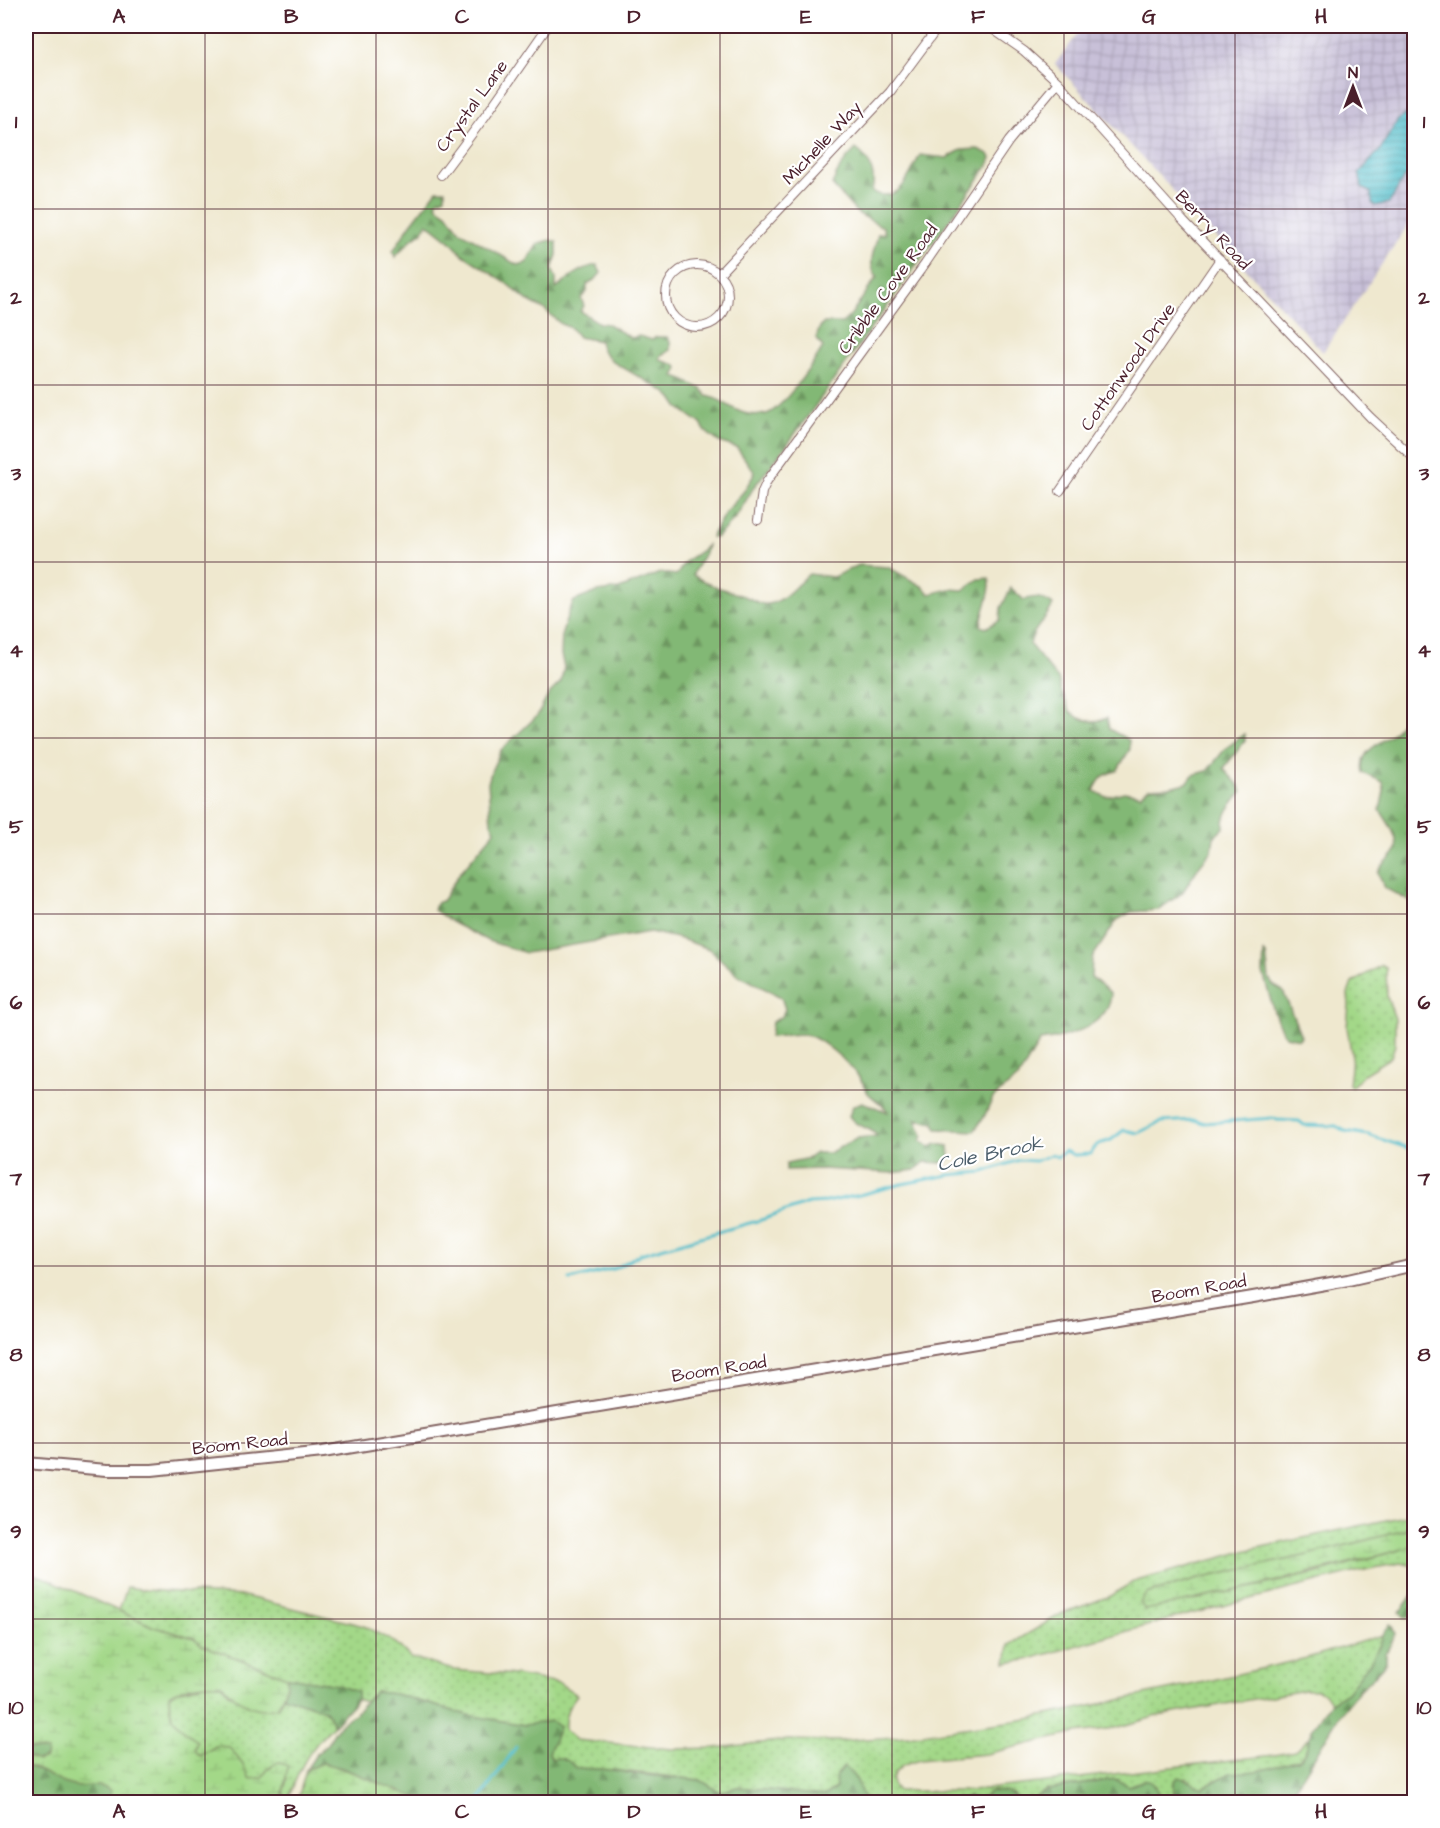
<svg xmlns="http://www.w3.org/2000/svg" width="1440" height="1828" font-family="'Architects Daughter',sans-serif">
<style>
.industrial{fill:url(#industrial-grid)}
.green{fill:url(#green-dots);stroke:#767c5a;stroke-width:1.5}
.forest{fill:url(#forest-firs);stroke:#666c50;stroke-width:1.5}
.wetland{fill:url(#wetland-marsh);stroke:#767c5a;stroke-width:1.5}
.water{fill:url(#water-rules);stroke:#4d6e7a;stroke-width:1.5}
.lines{fill:none;stroke-linecap:round;stroke-linejoin:round}
.stream{stroke:#50bdca;stroke-width:3}
.street-casing{stroke:#846564;stroke-width:10}
.secondary-casing{stroke:#846564;stroke-width:14}
.street{stroke:#fff;stroke-width:8}
.secondary{stroke:#fff;stroke-width:10}
.grid{fill:none;stroke:#4a1f2b;stroke-width:1.5;stroke-opacity:0.55}
.labels{text-anchor:middle;dominant-baseline:central;stroke-width:4.5;stroke-linejoin:round;paint-order:stroke}
.street-label{font-size:18px;fill:#4a1f2b;stroke:#fff}
.water-label{font-size:20px;font-style:italic;fill:#4c5e6b;stroke:#fff}
.neatline{fill:none;stroke:#4a1f2b;stroke-width:2}
.grid-label{font-size:20px;text-anchor:middle;font-weight:bold;fill:#4a1f2b}
</style>
<defs>
<pattern id="industrial-grid" width="8" height="8" patternUnits="userSpaceOnUse" patternTransform="scale(1.5)"><rect width="8" height="8" fill="#c8c0d8"/><path d="M0 4h8M4 0v8" fill="none" stroke="#ada5ba"/></pattern>
<pattern id="green-dots" width="8" height="8" patternUnits="userSpaceOnUse" patternTransform="scale(1.5)"><rect width="8" height="8" fill="#a3d888"/><path d="M2 2h.1M6 6h.1" fill="none" stroke="#8eb976" stroke-width="1.8" stroke-linecap="round"/></pattern>
<pattern id="forest-firs" width="22" height="20" patternUnits="userSpaceOnUse" patternTransform="scale(1.5)"><rect width="22" height="20" fill="#82b874"/><path d="M5 1l3.5 6h-7zM16 11l3.5 6h-7z" fill="#6c955f"/></pattern>
<pattern id="wetland-marsh" width="20" height="14" patternUnits="userSpaceOnUse" patternTransform="scale(1.5)"><rect width="20" height="14" fill="#a3d888"/><path d="M1 5h8M5 5V1M11 12h8M15 12V8" fill="none" stroke="#8eb976"/></pattern>
<pattern id="water-rules" width="6" height="5" patternUnits="userSpaceOnUse" patternTransform="scale(1.5)"><rect width="6" height="5" fill="#50bdca"/><path d="M0 2.5h6" fill="none" stroke="#4499a4"/></pattern>
</defs>
<rect width="100%" height="100%" fill="#fff"/>
<filter id="ink" filterUnits="userSpaceOnUse"><feTurbulence type="fractalNoise" baseFrequency=".0167" numOctaves="2"/><feDisplacementMap in="SourceGraphic" scale="12" xChannelSelector="R" yChannelSelector="G"/><feConvolveMatrix kernelMatrix="1 2 1 2 8 2 1 2 1" color-interpolation-filters="sRGB"/></filter>
<filter id="wash" filterUnits="userSpaceOnUse"><feTurbulence type="fractalNoise" baseFrequency=".008" numOctaves="4" result="noise"/><feDisplacementMap in="SourceGraphic" scale="24" xChannelSelector="R" yChannelSelector="G"/><feGaussianBlur stdDeviation="1.35" result="paint"/><feColorMatrix in="noise" values="0 0 0 0 0 0 0 0 0 0 0 0 0 0 0 0 0 1.4 0 .05"/><feComposite in="paint" operator="in"/></filter>
<g filter="url(#wash)">
<rect width="100%" height="100%" fill="#efe8cf"/>
<path class="industrial" d="M 1084,26 L 1414,26 L 1414,216 L 1323,352 L 1055,64 Z"/>
<path class="green" d="M 1381,965 L 1386,967 L 1387,997 L 1395,1019 L 1395,1045 L 1391,1057 L 1364,1074 L 1351,1087 L 1349,1085 L 1352,1058 L 1347,1027 L 1349,1005 L 1348,994 L 1352,983 Z
M 1414,1514 L 1414,1528 L 1304,1556 L 1199,1579 L 1147,1594 L 1184,1602 L 1313,1574 L 1414,1546 L 1414,1566 L 1401,1563 L 1369,1569 L 1167,1620 L 1026,1660 L 1006,1663 L 1009,1645 L 1061,1614 L 1110,1596 L 1133,1582 L 1248,1550 Z
M 127,1587 L 146,1590 L 244,1596 L 364,1626 L 396,1643 L 411,1658 L 454,1670 L 515,1675 L 559,1683 L 577,1695 C 568,1706 564,1715 565,1730 L 576,1740 L 672,1749 L 715,1748 L 788,1740 L 839,1741 L 908,1736 L 1028,1719 L 1182,1687 L 1307,1658 L 1383,1635 C 1378,1653 1362,1679 1348,1692 C 1343,1696 1336,1699 1331,1702 C 1322,1690 1320,1689 1305,1690 L 1158,1716 L 1115,1728 L 1076,1733 L 986,1754 L 919,1760 L 902,1766 L 894,1774 L 892,1780 L 894,1788 L 899,1791 L 969,1791 L 1274,1755 L 1295,1751 L 1309,1738 L 1307,1748 L 1300,1759 C 1286,1762 1272,1769 1258,1771 C 1240,1773 1218,1776 1203,1788 L 1193,1785 L 1187,1778 L 1174,1782 L 1174,1802 L 1160,1802 L 1156,1786 L 1144,1780 L 1129,1786 L 1115,1779 L 1047,1790 L 1028,1802 L 1018,1802 L 1013,1794 L 992,1791 L 980,1800 L 968,1797 L 948,1802 L 873,1802 C 861,1798 861,1794 858,1783 C 856,1777 848,1771 844,1766 L 836,1787 L 825,1796 L 737,1787 L 720,1792 L 700,1780 L 613,1770 L 576,1768 L 557,1758 L 552,1760 L 549,1753 L 559,1727 L 525,1725 L 467,1715 L 395,1694 L 375,1692 L 365,1702 L 357,1699 L 356,1692 L 337,1685 L 287,1677 L 202,1645 L 194,1638 L 154,1627 L 119,1611 Z
M 207,1683 L 222,1684 L 228,1693 L 278,1707 L 283,1696 L 325,1710 L 334,1725 C 307,1751 300,1767 287,1802 L 283,1793 L 287,1779 L 268,1769 L 262,1778 L 250,1779 L 243,1765 L 216,1746 L 200,1756 L 195,1750 L 197,1741 C 182,1731 166,1715 170,1695 C 182,1687 193,1688 207,1683 Z"/>
<path class="forest" d="M 856,149 C 871,160 876,174 872,192 C 901,205 909,175 920,155 L 947,158 L 961,150 L 978,149 L 989,154 L 991,158 L 988,166 L 792,438 L 754,487 L 736,517 L 716,538 L 711,537 L 725,513 L 744,491 L 755,473 L 737,448 L 719,442 L 706,432 L 701,424 L 678,407 L 672,398 L 664,391 L 613,362 L 602,350 L 600,341 L 578,337 L 571,328 L 561,324 L 544,309 L 527,300 L 506,283 L 462,254 L 450,241 L 427,223 L 422,233 L 413,238 L 395,257 L 393,251 L 410,225 L 437,190 L 445,190 L 445,197 L 438,200 L 436,204 L 439,208 L 447,213 L 460,231 L 517,265 L 526,263 L 538,244 L 550,240 L 557,242 L 557,255 L 552,269 L 556,278 L 556,289 C 567,279 582,267 597,265 L 601,273 L 596,279 L 587,284 L 587,292 L 581,298 L 584,306 L 580,311 L 599,323 L 608,324 L 631,338 L 639,336 L 652,340 L 656,337 L 667,337 L 670,342 L 670,350 L 660,357 L 660,360 L 677,365 L 678,369 L 674,376 L 702,389 L 707,396 C 722,399 728,407 741,412 C 748,415 763,416 769,413 C 785,405 813,364 823,347 L 816,338 L 820,327 L 824,323 L 842,323 L 850,316 L 877,277 C 866,262 875,251 878,234 L 885,233 L 883,227 L 857,213 L 832,185 C 837,170 845,159 856,149 Z
M 707,545 C 706,558 696,563 693,575 C 713,588 725,589 746,597 C 755,600 761,607 772,603 C 786,599 798,583 809,574 L 833,577 L 859,565 L 888,567 L 922,586 L 930,594 L 949,589 L 963,590 L 979,579 L 989,578 C 993,592 982,610 981,626 L 986,628 L 1000,620 L 1001,608 L 1011,588 L 1024,600 C 1036,595 1043,598 1053,605 C 1045,621 1032,629 1030,645 L 1058,679 L 1062,693 L 1070,711 L 1079,718 L 1094,722 L 1107,718 L 1109,729 L 1129,740 L 1130,749 L 1117,771 C 1104,773 1099,779 1094,791 L 1106,797 L 1124,792 L 1141,795 L 1149,788 L 1169,787 L 1187,783 L 1193,775 L 1207,771 L 1226,748 L 1245,734 L 1245,741 L 1224,768 C 1229,777 1239,782 1242,792 C 1233,803 1223,812 1224,828 L 1214,837 L 1212,851 L 1200,865 L 1182,893 L 1158,910 L 1131,912 L 1117,920 L 1092,958 L 1091,977 L 1111,993 C 1111,1025 1066,1038 1040,1041 L 1019,1077 L 993,1098 L 983,1119 L 974,1131 L 937,1129 L 934,1123 L 916,1119 L 923,1135 L 921,1141 L 930,1147 L 937,1144 L 949,1146 L 950,1158 L 942,1163 L 925,1162 L 915,1170 L 892,1173 L 822,1169 L 786,1170 L 786,1163 L 809,1158 L 816,1153 L 829,1153 L 858,1138 L 877,1136 C 869,1125 859,1130 849,1116 L 853,1106 L 862,1102 L 888,1112 C 883,1103 874,1100 868,1093 C 865,1089 864,1084 861,1080 C 852,1066 823,1039 807,1035 C 796,1032 782,1037 770,1037 L 772,1022 L 782,1016 L 785,1009 L 781,997 L 738,975 L 709,949 L 681,939 L 650,932 L 526,953 L 488,941 L 453,923 L 434,910 L 436,904 L 443,900 L 459,874 L 495,831 L 491,822 L 488,783 L 492,769 L 501,750 L 537,716 L 549,694 L 561,682 L 564,667 L 561,655 L 562,633 L 569,611 L 574,601 L 597,592 L 619,589 L 660,573 L 676,575 C 681,571 681,566 685,562 C 692,555 700,554 707,545 Z
M 1414,698 L 1414,904 L 1385,888 L 1378,873 C 1383,862 1386,863 1393,855 C 1404,843 1387,821 1380,810 L 1384,791 L 1383,782 L 1363,773 C 1358,749 1381,745 1395,731 C 1403,722 1408,708 1414,698 Z
M 1264,952 L 1266,954 L 1269,979 L 1273,985 L 1283,991 L 1301,1036 L 1299,1039 L 1286,1036 L 1282,1032 L 1274,1012 L 1263,973 Z
M 1414,1593 L 1413,1617 L 1406,1618 L 1400,1612 Z
M 1390,1624 L 1393,1626 L 1396,1634 L 1386,1653 L 1386,1662 C 1374,1678 1357,1690 1346,1706 C 1323,1738 1309,1774 1282,1802 L 1174,1802 L 1174,1782 L 1178,1777 C 1188,1779 1193,1785 1203,1788 L 1230,1773 L 1259,1771 L 1300,1759 L 1307,1748 L 1312,1729 L 1331,1702 L 1347,1692 L 1369,1664 L 1380,1645 L 1383,1635 Z
M 287,1677 L 338,1685 L 357,1692 L 357,1699 L 334,1725 L 325,1710 L 283,1696 Z
M 375,1692 L 395,1694 L 467,1715 L 525,1725 L 551,1721 L 559,1727 L 549,1753 L 552,1759 C 562,1756 569,1760 576,1768 L 613,1770 L 635,1774 L 700,1780 L 720,1792 L 737,1787 L 825,1796 L 836,1788 L 835,1778 L 844,1766 C 848,1770 854,1776 857,1781 C 863,1792 858,1797 873,1802 L 434,1802 L 414,1798 L 342,1768 L 322,1763 L 306,1770 L 315,1756 L 327,1744 L 340,1724 L 354,1714 Z
M 26,1748 L 47,1750 L 46,1758 L 36,1761 L 26,1756 Z
M 26,1766 C 43,1770 57,1782 75,1786 C 89,1789 97,1781 111,1791 L 107,1802 L 26,1802 Z
M 1115,1779 L 1129,1786 C 1134,1785 1139,1782 1143,1781 C 1156,1778 1158,1794 1160,1802 L 1022,1802 L 1028,1802 L 1047,1790 Z
M 991,1791 C 1006,1793 1010,1789 1018,1802 L 948,1802 L 968,1797 L 980,1800 Z"/>
<path class="wetland" d="M 1414,1528 L 1414,1546 C 1325,1570 1236,1592 1145,1610 L 1140,1603 L 1146,1594 L 1199,1579 L 1304,1556 Z
M 26,1571 L 48,1579 L 154,1627 L 194,1638 L 202,1645 L 287,1677 L 287,1684 L 278,1707 C 274,1707 268,1710 263,1709 C 247,1708 231,1696 222,1684 C 204,1683 185,1685 170,1695 C 165,1715 182,1731 197,1741 L 195,1750 L 200,1756 L 216,1746 L 229,1747 L 243,1765 L 250,1779 L 262,1778 L 268,1769 L 278,1762 L 288,1766 L 283,1793 L 287,1802 L 107,1802 L 111,1791 C 97,1781 89,1789 74,1786 C 56,1783 44,1769 26,1766 L 26,1756 L 37,1761 L 46,1758 L 47,1751 L 26,1748 Z
M 322,1763 C 361,1772 396,1794 434,1802 L 297,1802 L 306,1770 Z"/>
<path class="water" d="M 1414,109 L 1414,172 C 1400,176 1398,192 1389,203 L 1375,206 L 1372,203 L 1371,193 L 1362,188 L 1359,173 L 1380,150 L 1397,121 Z"/>
<g class="lines">
<path class="stream" d="M 570,1280 L 616,1268 L 640,1254 L 764,1219 L 808,1203 L 827,1202 L 859,1195 L 902,1184 L 949,1175 L 983,1172 L 1019,1160 L 1036,1161 L 1052,1154 L 1057,1157 L 1065,1151 L 1074,1155 L 1090,1154 L 1097,1145 L 1111,1140 L 1124,1130 L 1138,1133 L 1161,1122 L 1195,1120 L 1204,1123 L 1273,1118 L 1277,1120 L 1299,1121 L 1304,1125 L 1336,1126 L 1345,1131 L 1368,1135 L 1414,1150
M 478,1802 L 516,1747"/>
</g>
</g>
<g filter="url(#ink)">
<g class="lines">
<defs>
<path id="street" d="M 988,26 L 1024,51 L 1058,82 L 1184,222 L 1370,417 L 1414,458
M 441,175 L 486,115 L 548,26
M666 296a31 31 0 1 1 62 0a31 31 0 1 1-62 0Z
M 719,274 L 890,92 L 939,26
M 1060,491 L 1220,259
M 758,520 L 762,492 L 767,481 L 925,264 L 1009,141 L 1058,82"/>
<path id="secondary" d="M 26,1463 L 107,1470 L 152,1470 L 323,1452 L 1253,1297 L 1348,1280 L 1414,1265"/>
</defs>
<use href="#street" class="street-casing"/>
<use href="#secondary" class="secondary-casing"/>
<use href="#street" class="street"/>
<use href="#secondary" class="secondary"/>
</g>
</g>
<path class="grid" d="M 205,26 L 205,1802M 376,26 L 376,1802M 548,26 L 548,1802M 720,26 L 720,1802M 892,26 L 892,1802M 1064,26 L 1064,1802M 1235,26 L 1235,1802M 26,209 L 1414,209M 26,385 L 1414,385M 26,562 L 1414,562M 26,738 L 1414,738M 26,914 L 1414,914M 26,1090 L 1414,1090M 26,1266 L 1414,1266M 26,1443 L 1414,1443M 26,1619 L 1414,1619"/>
<g class="labels">
<g class="street-label">
<text transform="translate(472 106) rotate(-54)">Crystal Lane</text>
<text transform="translate(822 143) rotate(-47)">Michelle Way</text>
<text transform="translate(1213 230) rotate(47)">Berry Road</text>
<text transform="translate(888 289) rotate(-54)">Cribble Cove Road</text>
<text transform="translate(1128 367) rotate(-55)">Cottonwood Drive</text>
<text transform="translate(1199 1289) rotate(-10)">Boom Road</text>
<text transform="translate(719 1369) rotate(-9)">Boom Road</text>
<text transform="translate(240 1444) rotate(-6)">Boom Road</text>
</g>
<g class="water-label">
<text transform="translate(990 1154) rotate(-12)">Cole Brook</text>
</g>
</g>
<rect width="1440" height="1828" fill="none" stroke="#fff" stroke-width="66"/>
<g transform="translate(1353 87)" stroke="#ffffff" stroke-width="4.5" paint-order="stroke">
<path d="M0-4.5L10 22L0 15L-10 22Z" fill="#4a1f2b"/>
<text y="-9" font-size="16" font-weight="bold" text-anchor="middle" fill="#4a1f2b">N</text>
</g>
<rect x="33" y="33" width="1374" height="1762" class="neatline"/>
<g class="grid-label">
<text x="119" y="23">A</text>
<text x="291" y="23">B</text>
<text x="462" y="23">C</text>
<text x="634" y="23">D</text>
<text x="806" y="23">E</text>
<text x="978" y="23">F</text>
<text x="1149" y="23">G</text>
<text x="1321" y="23">H</text>
<text x="16" y="128">1</text>
<text x="1424" y="128">1</text>
<text x="16" y="304">2</text>
<text x="1424" y="304">2</text>
<text x="16" y="480">3</text>
<text x="1424" y="480">3</text>
<text x="16" y="657">4</text>
<text x="1424" y="657">4</text>
<text x="16" y="833">5</text>
<text x="1424" y="833">5</text>
<text x="16" y="1009">6</text>
<text x="1424" y="1009">6</text>
<text x="16" y="1185">7</text>
<text x="1424" y="1185">7</text>
<text x="16" y="1361">8</text>
<text x="1424" y="1361">8</text>
<text x="16" y="1538">9</text>
<text x="1424" y="1538">9</text>
<text x="16" y="1714">10</text>
<text x="1424" y="1714">10</text>
<text x="119" y="1818">A</text>
<text x="291" y="1818">B</text>
<text x="462" y="1818">C</text>
<text x="634" y="1818">D</text>
<text x="806" y="1818">E</text>
<text x="978" y="1818">F</text>
<text x="1149" y="1818">G</text>
<text x="1321" y="1818">H</text>
</g>
</svg>
